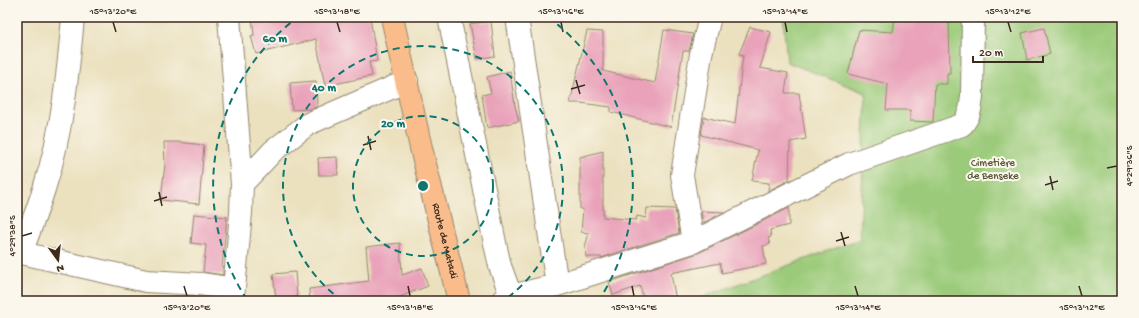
<svg xmlns="http://www.w3.org/2000/svg" width="1139" height="318" font-family="'Gochi Hand',sans-serif">
<style>
.green{fill:#9bcb7a;stroke:#6b7a4c}
.building{fill:#e9a2ba}
.lines{fill:none;stroke-linecap:round;stroke-linejoin:round}
.minor-casing{stroke:#93866e;stroke-width:24}
.highway-casing{stroke:#93866e;stroke-width:24}
.minor{stroke:#fff;stroke-width:22}
.highway{stroke:#f9bc8a;stroke-width:22}
.ticks{fill:none;stroke:#3b2a1e;stroke-width:1.5}
.ring{fill:none;stroke:#0f766e;stroke-width:2;stroke-dasharray:7 5}
.labels{text-anchor:middle;dominant-baseline:central;stroke-width:4;stroke-linejoin:round;paint-order:stroke}
.park-label{font-size:11px;fill:#585a3a;stroke:#fbf7ec}
.street-label{font-size:11px;fill:#3b2a1e;stroke:#fbf7ec}
.centre{fill:#0f766e;stroke:#fbf7ec;stroke-width:2}
.ring-label{font-size:12px;text-anchor:middle;font-weight:bold;fill:#0f766e;stroke:#fbf7ec;stroke-width:4;stroke-linejoin:round;paint-order:stroke}
.neatline{fill:none;stroke:#3b2a1e;stroke-width:1.5}
.ticks-label{font-size:10px;text-anchor:middle;fill:#3b2a1e}
</style>
<rect width="100%" height="100%" fill="#fbf7ec"/>
<filter id="ink" filterUnits="userSpaceOnUse"><feTurbulence type="fractalNoise" baseFrequency=".025" numOctaves="2"/><feDisplacementMap in="SourceGraphic" scale="8" xChannelSelector="R" yChannelSelector="G"/><feConvolveMatrix kernelMatrix="1 2 1 2 8 2 1 2 1" color-interpolation-filters="sRGB"/></filter>
<filter id="wash" filterUnits="userSpaceOnUse"><feTurbulence type="fractalNoise" baseFrequency=".012" numOctaves="4" result="noise"/><feDisplacementMap in="SourceGraphic" scale="16" xChannelSelector="R" yChannelSelector="G"/><feGaussianBlur stdDeviation="0.9" result="paint"/><feColorMatrix in="noise" values="0 0 0 0 0 0 0 0 0 0 0 0 0 0 0 0 0 1.4 0 .05"/><feComposite in="paint" operator="in"/></filter>
<g filter="url(#wash)">
<rect width="100%" height="100%" fill="#ebe1bf"/>
<path class="green" d="M 783,17 L 1122,17 L 1122,301 L 692,301 L 860,239 L 866,93 L 787,62 Z"/>
<g id="blocks">
<path class="building" d="M 252,17 L 370,17 L 377,61 L 369,62 L 372,76 L 325,86 L 316,39 L 256,54 L 251,36 L 254,35 Z
M 895,17 L 949,17 L 950,73 L 947,73 L 947,84 L 935,84 L 933,122 L 910,121 L 910,110 L 886,110 L 888,84 L 848,74 L 859,30 L 893,32 Z
M 491,21 L 495,56 L 477,59 L 470,24 Z
M 750,27 L 771,32 L 760,68 L 788,73 L 785,93 L 799,93 L 806,139 L 790,142 L 789,180 L 768,191 L 769,183 L 752,181 L 758,150 L 701,135 L 704,117 L 735,124 L 743,55 L 739,54 Z
M 1044,28 L 1050,54 L 1027,60 L 1022,33 Z
M 664,30 L 693,34 L 689,51 L 683,51 L 671,127 L 611,112 L 611,107 L 581,103 L 570,103 L 587,31 L 603,32 L 603,71 L 655,83 Z
M 510,71 L 515,106 L 519,121 L 487,128 L 482,95 L 491,93 L 487,77 Z
M 316,81 L 317,107 L 311,109 L 292,110 L 290,83 Z
M 164,142 L 177,142 L 204,145 L 199,204 L 161,200 L 165,164 Z
M 603,151 L 603,217 L 636,220 L 637,216 L 646,218 L 647,208 L 675,209 L 679,233 L 601,258 L 601,257 L 586,257 L 585,247 L 589,233 L 581,232 L 583,209 L 580,209 L 580,157 Z
M 337,157 L 338,175 L 319,175 L 318,158 Z
M 789,208 L 789,225 L 770,230 L 771,237 L 768,238 L 770,244 L 763,246 L 766,264 L 722,273 L 720,263 L 671,273 L 676,301 L 644,301 L 640,286 L 613,295 L 609,282 L 698,253 Z
M 701,211 L 724,212 L 703,223 Z
M 194,214 L 227,217 L 222,267 L 223,267 L 223,275 L 203,272 L 206,245 L 191,243 Z
M 400,243 L 402,275 L 422,268 L 428,286 L 400,297 L 400,301 L 310,301 L 309,289 L 369,281 L 366,247 Z
M 295,272 L 297,297 L 276,299 L 273,274 Z"/>
</g>
</g>
<g filter="url(#ink)">
<use href="#blocks" fill-opacity="0" stroke="#93866e" stroke-width="1"/>
<g class="lines">
<defs>
<path id="minor" d="M 229,17 L 242,184 L 241,213 L 234,289 L 230,301
M 449,17 L 496,248 L 500,266 L 511,296 L 512,301
M 517,17 L 557,285
M 242,184 L 273,151 L 308,124 L 407,81
M 693,242 L 682,175 L 701,54 L 710,17
M 17,252 L 146,281 L 201,284 L 234,289
M 21,253 C 29,232 37,211 44,189 C 62,134 68,74 73,17
M 502,301 L 511,296 L 557,285 L 693,242 L 849,164 L 962,125 C 970,116 971,107 972,96 L 973,17"/>
<g id="highway">
<path id="s1" d="M 392,17 L 421,148 L 459,301"/>
</g>
</defs>
<use href="#minor" class="minor-casing"/>
<use href="#highway" class="highway-casing"/>
<use href="#minor" class="minor"/>
<use href="#highway" class="highway"/>
</g>
</g>
<path class="ticks" d="M 113,22 L 116,32M 337,22 L 340,32M 561,22 L 563,32M 785,22 L 787,32M 1008,22 L 1011,32M 576,80 L 580,94M 571,89 L 585,85M 368,136 L 371,150M 363,145 L 376,141M 1107,168 L 1117,166M 1050,176 L 1053,190M 1045,185 L 1058,181M 159,192 L 162,206M 154,201 L 167,197M 841,232 L 845,246M 22,236 L 32,233M 836,241 L 849,237M 184,286 L 187,296M 408,286 L 410,296M 632,286 L 634,296M 855,286 L 858,296M 1079,286 L 1082,296"/>
<g class="ring">
<circle cx="423" cy="186" r="70"/>
<path d="M343 301A140 140 0 1 1 503 301"/>
<path d="M247 300A210 210 0 0 1 298 17M548 17A210 210 0 0 1 599 300"/>
</g>
<g class="labels">
<g class="park-label">
<text x="993" y="164">Cimetière<tspan x="993" dy="13">de Benseke</tspan></text>
</g>
<g class="street-label">
<text stroke="none"><textPath href="#s1" startOffset="230">Route de Matadi</textPath></text>
</g>
</g>
<circle cx="423" cy="186" r="6" class="centre"/>
<g class="ring-label">
<text x="275" y="42">60 m</text>
<text x="324" y="91">40 m</text>
<text x="393" y="127">20 m</text>
</g>
<rect width="1139" height="318" fill="none" stroke="#fbf7ec" stroke-width="44"/>
<g transform="translate(58 260) rotate(165)" stroke="#fbf7ec" stroke-width="3" paint-order="stroke">
<path d="M0-3L7 15L0 10L-7 15Z" fill="#3b2a1e"/>
<text y="-6" font-size="11" font-weight="bold" text-anchor="middle" fill="#3b2a1e">N</text>
</g>
<path d="M973 56v6h70v-6" fill="none" stroke="#3b2a1e" stroke-width="2"/>
<text x="979" y="56" font-size="12" fill="#3b2a1e" stroke="#fbf7ec" stroke-width="3" paint-order="stroke">20 m</text>
<rect x="22" y="22" width="1095" height="274" class="neatline"/>
<g class="ticks-label">
<text x="113" y="14">15°13'20"E</text>
<text x="337" y="14">15°13'18"E</text>
<text x="561" y="14">15°13'16"E</text>
<text x="785" y="14">15°13'14"E</text>
<text x="1008" y="14">15°13'12"E</text>
<text transform="translate(1128 166) rotate(-90)" y="4">4°29'36"S</text>
<text transform="translate(11 236) rotate(-90)" y="4">4°29'38"S</text>
<text x="187" y="310">15°13'20"E</text>
<text x="410" y="310">15°13'18"E</text>
<text x="634" y="310">15°13'16"E</text>
<text x="858" y="310">15°13'14"E</text>
<text x="1082" y="310">15°13'12"E</text>
</g>
</svg>
